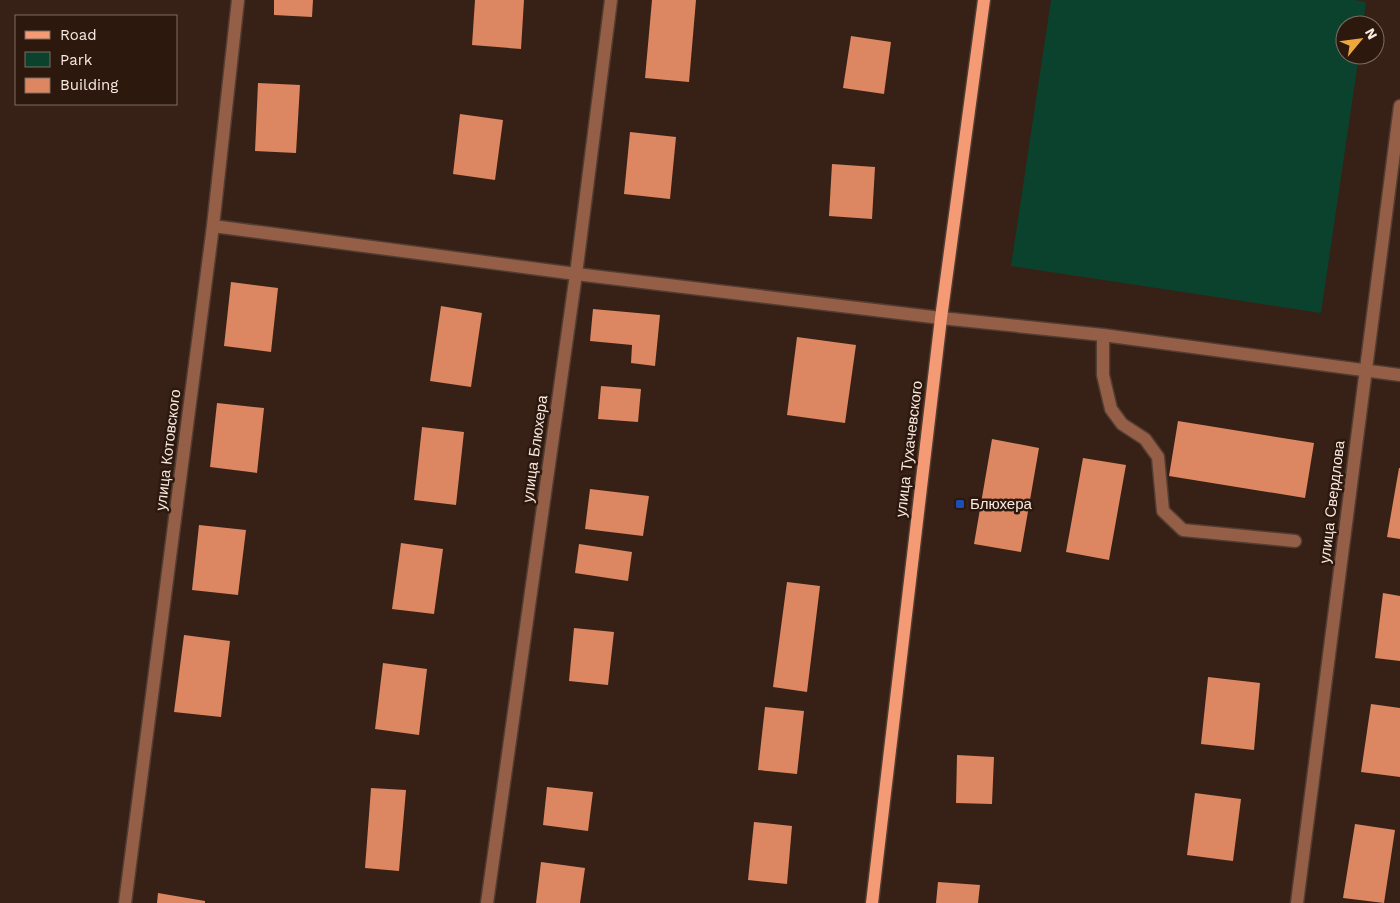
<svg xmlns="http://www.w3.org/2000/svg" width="1400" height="903" font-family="'Work Sans',sans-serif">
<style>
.green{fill:#0b422d}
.building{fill:#dc8761}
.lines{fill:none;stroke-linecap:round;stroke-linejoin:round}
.minor-casing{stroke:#523d32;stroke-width:15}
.major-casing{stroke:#523d32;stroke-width:15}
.minor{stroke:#955e47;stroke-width:12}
.major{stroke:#f49a75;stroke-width:12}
.transit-dot{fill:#1a4fb4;stroke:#2c180d;stroke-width:2}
.labels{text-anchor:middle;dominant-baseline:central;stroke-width:5;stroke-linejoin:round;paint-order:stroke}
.street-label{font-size:15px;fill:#f8e9e1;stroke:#2c180d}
.poi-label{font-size:15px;fill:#f8e9e1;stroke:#2c180d;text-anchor:start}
</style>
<rect width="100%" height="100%" fill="#372116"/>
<path class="green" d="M 1051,0 L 1354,0 L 1366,2 L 1363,25 L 1345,25 L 1345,55 L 1359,55 L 1321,313 L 1011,266 Z"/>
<path class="building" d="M 274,0 L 313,0 L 312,17 L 274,15 Z
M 475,0 L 524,0 L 521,49 L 472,45 Z
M 652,0 L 696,0 L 689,82 L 645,78 Z
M 851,36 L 891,42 L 884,94 L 843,88 Z
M 258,83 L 300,85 L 296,153 L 255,151 Z
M 460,114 L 503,120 L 495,180 L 453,174 Z
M 630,132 L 676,137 L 670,199 L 624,194 Z
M 832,164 L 875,167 L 872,219 L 829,216 Z
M 231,282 L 278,288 L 271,352 L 224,346 Z
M 441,306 L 482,313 L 471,387 L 430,381 Z
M 593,309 L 660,315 L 655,366 L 631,363 L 632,345 L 590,341 Z
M 797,337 L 856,345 L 845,423 L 787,415 Z
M 601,386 L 641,389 L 638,422 L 598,419 Z
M 217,403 L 264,408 L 257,473 L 210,467 Z
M 1178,421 L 1314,443 L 1305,498 L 1169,476 Z
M 422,427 L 464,432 L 456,505 L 414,500 Z
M 992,439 L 1039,448 L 1021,552 L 974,544 Z
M 1083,458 L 1126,465 L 1109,560 L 1066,552 Z
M 1399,468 L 1400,468 L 1400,539 L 1387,537 Z
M 590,489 L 649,496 L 643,536 L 585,529 Z
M 199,525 L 246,530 L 238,595 L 192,590 Z
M 401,543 L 443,549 L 434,614 L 392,609 Z
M 579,544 L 632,552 L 628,581 L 575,573 Z
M 787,582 L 820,586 L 807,692 L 773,687 Z
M 1383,593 L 1400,596 L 1400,661 L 1375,658 Z
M 574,628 L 614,632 L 608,685 L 569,681 Z
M 184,635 L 230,641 L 221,717 L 174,712 Z
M 383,663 L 427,669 L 419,735 L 375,729 Z
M 1208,677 L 1260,683 L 1254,750 L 1201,744 Z
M 1371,704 L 1400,708 L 1400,777 L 1361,772 Z
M 765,707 L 804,711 L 797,774 L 758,770 Z
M 957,755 L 994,757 L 992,804 L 956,803 Z
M 547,787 L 593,792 L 588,831 L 543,825 Z
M 371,788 L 406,790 L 399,871 L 365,868 Z
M 1195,793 L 1241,799 L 1233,861 L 1187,855 Z
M 754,822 L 792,826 L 787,884 L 748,880 Z
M 1355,824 L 1395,830 L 1384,903 L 1343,898 Z
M 541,862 L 585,868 L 580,903 L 536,903 Z
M 938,882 L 980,885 L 978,903 L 936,903 Z
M 158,893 L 205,901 L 205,903 L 157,903 Z"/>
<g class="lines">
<defs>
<path id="minor" d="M 213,226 L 576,274 L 941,318 L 1103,335 L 1400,375
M 1103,335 L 1103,375 L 1111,409 L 1122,424 L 1145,439 L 1158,457 L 1163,511 L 1183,530 L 1295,541
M 125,903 L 213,226 L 238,0
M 487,903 L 576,274 L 611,0
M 1297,903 L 1400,106"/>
<path id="major" d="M 872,903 L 941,318 L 984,0"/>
</defs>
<use href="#minor" class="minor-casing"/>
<use href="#major" class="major-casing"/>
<use href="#minor" class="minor"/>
<use href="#major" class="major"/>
</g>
<rect class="transit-dot" x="955" y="499" width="10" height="10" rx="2.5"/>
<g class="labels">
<g class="street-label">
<text transform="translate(535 449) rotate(-82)">улица Блюхера</text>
<text transform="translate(909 449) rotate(-83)">улица Тухачевского</text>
<text transform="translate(168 450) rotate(-83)">улица Котовского</text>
<text transform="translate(1332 502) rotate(-83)">улица Свердлова</text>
</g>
<g class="poi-label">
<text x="970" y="504">Блюхера</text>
</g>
</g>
<rect x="15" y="15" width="162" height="90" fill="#2c180d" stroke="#7e6c62"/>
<rect x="25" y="31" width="25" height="8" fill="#f49a75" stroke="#7e6c62"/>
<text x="60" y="40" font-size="15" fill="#f8e9e1">Road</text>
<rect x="25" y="52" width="25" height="15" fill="#0b422d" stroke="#7e6c62"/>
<text x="60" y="65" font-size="15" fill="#f8e9e1">Park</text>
<rect x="25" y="78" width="25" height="15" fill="#dc8761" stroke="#7e6c62"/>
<text x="60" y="90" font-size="15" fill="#f8e9e1">Building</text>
<g transform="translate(1360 40) rotate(61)"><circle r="24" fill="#2c180d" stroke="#7e6c62"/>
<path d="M0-4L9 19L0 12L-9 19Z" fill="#eea73c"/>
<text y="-8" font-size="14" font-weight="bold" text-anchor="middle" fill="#f8e9e1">N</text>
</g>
</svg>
